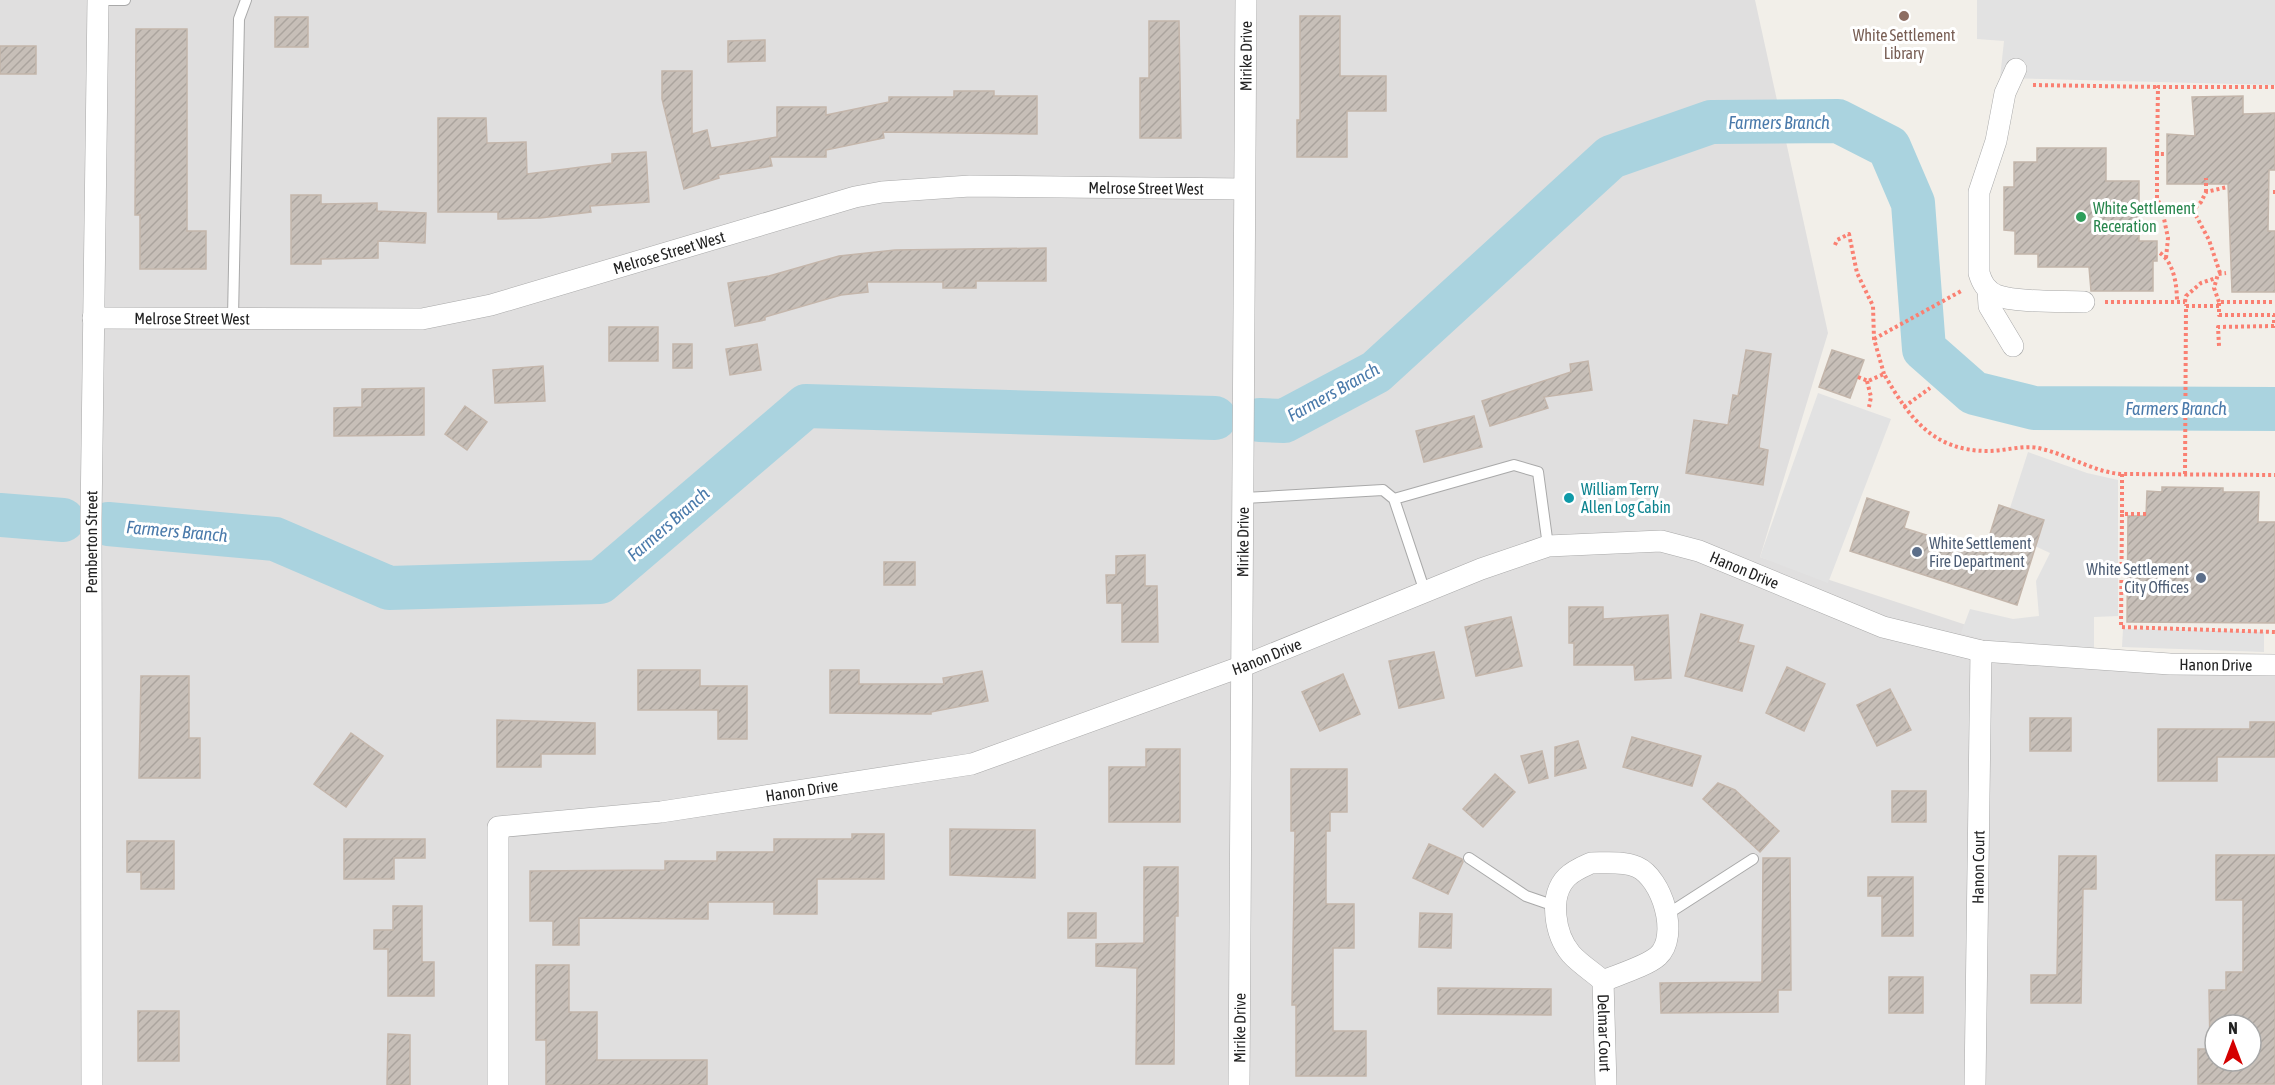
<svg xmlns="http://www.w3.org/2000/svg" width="2275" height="1085" font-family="'Asap Condensed',sans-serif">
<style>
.residential{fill:#e0dfdf;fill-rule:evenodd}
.parking{fill:#e2e2e2}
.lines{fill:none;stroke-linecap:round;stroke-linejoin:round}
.river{stroke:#aad3df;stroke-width:44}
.building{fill:url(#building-hatch);stroke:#c4b6ab;stroke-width:1.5;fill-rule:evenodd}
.service-casing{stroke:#a9a9a9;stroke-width:12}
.minor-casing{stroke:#a9a9a9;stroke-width:22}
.path{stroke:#fa8072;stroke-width:4;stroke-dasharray:3 3;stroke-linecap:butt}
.service{stroke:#fff;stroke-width:10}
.minor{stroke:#fff;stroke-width:21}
.education-dot{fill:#8d6e63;stroke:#fff;stroke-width:2}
.leisure-dot{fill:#2e9e5b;stroke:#fff;stroke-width:2}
.culture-dot{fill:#0f9aa8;stroke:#fff;stroke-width:2}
.service-dot{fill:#5c6f8a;stroke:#fff;stroke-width:2}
.labels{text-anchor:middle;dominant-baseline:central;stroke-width:6;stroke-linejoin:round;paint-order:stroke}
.education-label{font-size:16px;fill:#785e54;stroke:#fff}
.street-label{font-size:16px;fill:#222;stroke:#fff}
.leisure-label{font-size:16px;fill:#27864d;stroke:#fff;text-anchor:start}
.culture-label{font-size:16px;fill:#0d838f;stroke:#fff;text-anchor:start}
.service-label{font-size:16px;fill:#4e5e75;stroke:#fff;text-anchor:start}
.water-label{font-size:18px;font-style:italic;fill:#4a7aab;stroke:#fff}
</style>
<defs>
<pattern id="building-hatch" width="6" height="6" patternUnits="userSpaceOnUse" patternTransform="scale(1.5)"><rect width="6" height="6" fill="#c7bfb8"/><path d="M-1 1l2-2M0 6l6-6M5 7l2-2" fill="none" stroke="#aba49e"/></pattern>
</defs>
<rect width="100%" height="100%" fill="#f2efe9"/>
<path class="residential" d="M 0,0 L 1755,0 L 1828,333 L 1760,557 L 2024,644 L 2275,661 L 2275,1085 L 0,1085 ZM 2215,1025 L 2251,1025 L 2251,1061 L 2215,1061 Z"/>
<path class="parking" d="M 1977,0 L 2275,0 L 2275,85 L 2000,78 L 2004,41 L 1977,39 Z
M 1818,393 L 1891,419 L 1828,583 L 1760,557 Z
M 2028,452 L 2087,473 L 2118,480 L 2118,616 L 2094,617 L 2094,648 L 1994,642 L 1961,633 L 1970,609 L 2013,619 L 2039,616 L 2036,581 L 2050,553 L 2035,546 L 2044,520 L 2010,508 Z
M 2123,629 L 2264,632 L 2264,652 L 2122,647 Z"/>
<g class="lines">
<path class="river" d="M 1260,420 L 1284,421 L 1376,372 L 1611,157 L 1711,122 L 1838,121 L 1889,147 L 1913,203 L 1924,349 L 1974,393 L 2034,408 L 2275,409
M 0,515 L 63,520
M 108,524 L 275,539 L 389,588 L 600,582 L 806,406 L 1215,418"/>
</g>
<path class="building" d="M 1300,16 L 1340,16 L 1340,76 L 1386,76 L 1386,111 L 1347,111 L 1347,157 L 1297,157 L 1297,120 L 1300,120 Z
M 275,17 L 308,17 L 308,47 L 275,47 Z
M 1149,21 L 1179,21 L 1181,138 L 1140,138 L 1140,78 L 1149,78 Z
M 136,29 L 187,29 L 187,231 L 206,231 L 206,269 L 140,269 L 140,215 L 135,215 Z
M 765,40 L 765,61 L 728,62 L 728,41 Z
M 0,46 L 36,46 L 36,74 L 0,74 Z
M 662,71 L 692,71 L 692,134 L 707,130 L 711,148 L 777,137 L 777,107 L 826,107 L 826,115 L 889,102 L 889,97 L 954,97 L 954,91 L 994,91 L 994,96 L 1037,96 L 1037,134 L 883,132 L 884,138 L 826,150 L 826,157 L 770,157 L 772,166 L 718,175 L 719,178 L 684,189 L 662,99 Z
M 2243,96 L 2243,114 L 2275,113 L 2275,170 L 2269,170 L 2268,231 L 2275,231 L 2275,292 L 2232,292 L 2228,184 L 2167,184 L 2167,134 L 2195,136 L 2192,97 Z
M 438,118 L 486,118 L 487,143 L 526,142 L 527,174 L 612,163 L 612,154 L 646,152 L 649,202 L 590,206 L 591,212 L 540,218 L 498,219 L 498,212 L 438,212 Z
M 2037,148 L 2106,148 L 2106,181 L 2139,181 L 2139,241 L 2157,241 L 2157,261 L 2153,261 L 2153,291 L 2091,291 L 2089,267 L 2038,267 L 2038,254 L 2015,254 L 2015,231 L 2004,230 L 2004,187 L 2014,187 L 2014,162 L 2037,162 Z
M 291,195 L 321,195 L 321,204 L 377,203 L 377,211 L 426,213 L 425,243 L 378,241 L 378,258 L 321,259 L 321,264 L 291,264 Z
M 1046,248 L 1046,281 L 976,281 L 976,288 L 943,288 L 943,282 L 867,282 L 868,292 L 841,295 L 765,317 L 765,320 L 735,326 L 728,283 L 769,276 L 839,256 L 895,250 Z
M 609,327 L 658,327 L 658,361 L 609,361 Z
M 673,344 L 692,344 L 692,368 L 673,368 Z
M 757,344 L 761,370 L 730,375 L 726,349 Z
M 1746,350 L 1771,354 L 1759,448 L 1768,450 L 1763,485 L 1686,473 L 1694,420 L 1728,425 L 1733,395 L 1738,396 Z
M 1832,350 L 1864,360 L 1850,398 L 1819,387 Z
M 1588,361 L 1592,390 L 1544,397 L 1548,408 L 1490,426 L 1482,401 L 1571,372 L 1570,364 Z
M 543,366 L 545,401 L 495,403 L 493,370 Z
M 424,388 L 424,435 L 334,436 L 334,408 L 362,407 L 362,389 Z
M 465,406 L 487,422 L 467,450 L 445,434 Z
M 1474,416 L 1482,447 L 1424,462 L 1416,431 Z
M 2162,487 L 2223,488 L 2223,492 L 2259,492 L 2258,522 L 2275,522 L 2275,623 L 2127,622 L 2128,516 L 2146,516 L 2147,491 L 2162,492 Z
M 1867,498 L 1909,512 L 1904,528 L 1984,553 L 1999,505 L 2044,520 L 2017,605 L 1850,551 Z
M 1145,555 L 1145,586 L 1157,586 L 1158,642 L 1122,642 L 1122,603 L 1107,603 L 1106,575 L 1116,575 L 1116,556 Z
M 884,562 L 915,562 L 915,585 L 884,585 Z
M 1569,607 L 1603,607 L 1603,619 L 1668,615 L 1671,678 L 1635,680 L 1634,665 L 1574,665 L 1574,643 L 1569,643 Z
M 1701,614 L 1743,625 L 1738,642 L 1754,646 L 1742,691 L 1685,676 Z
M 1511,617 L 1522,666 L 1476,676 L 1465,627 Z
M 1434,652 L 1444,698 L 1399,708 L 1389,661 Z
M 1787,667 L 1825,684 L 1804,731 L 1766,713 Z
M 638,670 L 700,670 L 700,686 L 747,686 L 747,739 L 718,739 L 718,710 L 638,710 Z
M 830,670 L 859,670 L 859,684 L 944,684 L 943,678 L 982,671 L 988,701 L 931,712 L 931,714 L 830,713 Z
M 1343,674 L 1360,714 L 1320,731 L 1302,692 Z
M 141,676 L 189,676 L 189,738 L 200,738 L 200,778 L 139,778 Z
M 1890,689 L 1911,730 L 1877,746 L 1857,705 Z
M 2030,718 L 2071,718 L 2071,751 L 2030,751 Z
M 497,720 L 595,723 L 595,754 L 541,754 L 541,767 L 497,767 Z
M 2250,722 L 2275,722 L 2275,757 L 2217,757 L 2217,781 L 2158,781 L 2158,729 L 2250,729 Z
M 351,733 L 383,756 L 346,807 L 314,784 Z
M 1632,737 L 1701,756 L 1692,786 L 1623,767 Z
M 1578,741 L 1586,768 L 1555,776 L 1555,747 Z
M 1146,749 L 1180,749 L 1180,822 L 1109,822 L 1109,767 L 1146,767 Z
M 1542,751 L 1548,778 L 1529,783 L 1521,756 Z
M 1291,769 L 1347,769 L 1347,812 L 1330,812 L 1330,831 L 1326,831 L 1326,904 L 1354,904 L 1354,948 L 1333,948 L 1333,1031 L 1366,1031 L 1366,1076 L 1296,1076 L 1296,1005 L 1292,1005 L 1295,831 L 1291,831 Z
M 1495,774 L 1515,792 L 1483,827 L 1463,809 Z
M 1718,783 L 1735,790 L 1779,831 L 1760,852 L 1703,799 Z
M 1892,791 L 1926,791 L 1926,822 L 1892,822 Z
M 950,829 L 1035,830 L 1035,878 L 950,875 Z
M 852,834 L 884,834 L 884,879 L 817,879 L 817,914 L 774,914 L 774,902 L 708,902 L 708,919 L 579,918 L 579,945 L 553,945 L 553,921 L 530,921 L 530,871 L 665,870 L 665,861 L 717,861 L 717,852 L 774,852 L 774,839 L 852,839 Z
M 344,839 L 425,839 L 425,858 L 394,858 L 394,879 L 344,879 Z
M 127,841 L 174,841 L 174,889 L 141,889 L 141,872 L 127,872 Z
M 1429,844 L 1462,859 L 1463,862 L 1448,894 L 1413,878 Z
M 2216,855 L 2275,855 L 2275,1084 L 2198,1084 L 2198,1049 L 2210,1049 L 2209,990 L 2226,990 L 2226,972 L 2243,972 L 2243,900 L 2216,900 ZM 2215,1025 L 2251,1025 L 2251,1061 L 2215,1061 Z
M 2059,856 L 2096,856 L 2096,889 L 2083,889 L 2081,1003 L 2031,1003 L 2031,975 L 2057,975 Z
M 1763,858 L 1790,858 L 1791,990 L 1778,990 L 1778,1012 L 1661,1013 L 1660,983 L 1762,982 Z
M 1144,867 L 1178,867 L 1178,916 L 1175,916 L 1174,1064 L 1136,1064 L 1137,968 L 1096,966 L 1096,944 L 1144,943 Z
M 1868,877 L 1913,877 L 1913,936 L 1882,936 L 1882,896 L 1868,896 Z
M 393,906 L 422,906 L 422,962 L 434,962 L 434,996 L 388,996 L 388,949 L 374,949 L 374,930 L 393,930 Z
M 1068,913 L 1096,913 L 1096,938 L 1068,938 Z
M 1420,913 L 1452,914 L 1451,948 L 1419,947 Z
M 536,965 L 569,965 L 569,1012 L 597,1012 L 597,1060 L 707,1060 L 707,1085 L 546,1085 L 546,1040 L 536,1040 Z
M 1889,977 L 1923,977 L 1923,1013 L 1889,1013 Z
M 1438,988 L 1551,989 L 1551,1015 L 1438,1014 Z
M 138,1011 L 179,1011 L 179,1061 L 138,1061 Z
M 388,1034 L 410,1035 L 410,1085 L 387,1085 Z"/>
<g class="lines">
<defs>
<path id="service" d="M 98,0 L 125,0
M 233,317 L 239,19 L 246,0
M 1244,498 L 1383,490 L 1394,499 L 1425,592
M 1394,499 L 1514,465 L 1538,472 L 1548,546
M 1469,858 L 1526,896 L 1555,906
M 1666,915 L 1753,859"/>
<g id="minor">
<path d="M 2016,69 L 2005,93 L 1996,141 L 1979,192 L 1979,273 C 1982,283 1986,290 1996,295 C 2015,303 2062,301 2084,302"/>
<path d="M 1988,290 L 1989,306 L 2013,346"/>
<path id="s1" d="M 93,318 L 422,319 L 491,305 L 855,197 L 882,192 L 970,186 L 1244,189"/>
<path d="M 1591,863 C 1605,863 1624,861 1637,867 C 1662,878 1680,936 1658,956 C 1647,966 1617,975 1603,981 C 1593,972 1580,964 1571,954 C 1555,935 1548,896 1567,877 C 1574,870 1582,867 1591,863 Z"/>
<path id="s2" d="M 1603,981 L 1606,1085"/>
<path id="s3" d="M 92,1085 L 91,520 L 98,0"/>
<path id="s4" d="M 498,1085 L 498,827 L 661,812 L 972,764 L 1243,666 L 1481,569 L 1548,546 L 1661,541 L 1699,551 L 1883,627 L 1981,651 L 2170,664 L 2275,665"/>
<path id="s5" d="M 1239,1085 L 1246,0"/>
<path id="s6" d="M 1975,1085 L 1981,651"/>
</g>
</defs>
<use href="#service" class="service-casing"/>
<use href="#minor" class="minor-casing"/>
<path class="path" d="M 2033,85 L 2158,87
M 2157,154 L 2158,87 L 2275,87
M 2206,192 L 2206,178
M 2273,192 L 2275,192
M 2162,209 L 2157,198 L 2157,154 L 2166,154
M 1835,245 L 1837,240 L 1849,234 L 1857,273 L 1873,306 L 1874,339 L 1884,374
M 2160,253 C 2174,263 2177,285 2177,302
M 2166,258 L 2168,238 L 2162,209 L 2174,214 L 2193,210
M 2220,273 L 2209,240 L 2193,210 L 2201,202 L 2206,192 L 2227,187
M 2105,302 L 2185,302
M 2185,302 L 2186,296 L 2201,283 L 2216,278
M 2219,302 L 2214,288 L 2218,274 L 2226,273
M 2219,306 L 2219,302 L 2275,302
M 1874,339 L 1963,290
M 1858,377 L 1868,381 L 1884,374 C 1909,417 1932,451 1988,451 C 2005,451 2022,445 2038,448 C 2067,454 2091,471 2120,474 L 2275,475
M 1867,381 L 1871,397 L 1869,407
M 1904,407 L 1930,388
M 2122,474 L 2122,514
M 2185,474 L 2186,306 L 2219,306 L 2219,315 L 2274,315 L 2274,326 L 2218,327 L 2219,346
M 2146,514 L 2122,514 L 2121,627 L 2275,632"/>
<use href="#service" class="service"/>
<use href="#minor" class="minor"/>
</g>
<circle class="education-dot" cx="1904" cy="16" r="6"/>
<circle class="leisure-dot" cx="2081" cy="217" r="6"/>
<circle class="culture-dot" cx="1569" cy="498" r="6"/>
<g class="service-dot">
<circle cx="1917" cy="552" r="6"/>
<circle cx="2201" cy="578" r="6"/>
</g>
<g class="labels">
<g class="education-label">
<text x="1904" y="35">White Settlement<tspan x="1904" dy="18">Library</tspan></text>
</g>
<g class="street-label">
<text stroke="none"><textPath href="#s5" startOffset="1029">Mirike Drive</textPath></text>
<text stroke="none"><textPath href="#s1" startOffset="1071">Melrose Street West</textPath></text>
<text stroke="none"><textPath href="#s1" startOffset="585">Melrose Street West</textPath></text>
<text stroke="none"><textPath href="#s1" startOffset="99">Melrose Street West</textPath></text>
<text stroke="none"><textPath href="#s3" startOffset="543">Pemberton Street</textPath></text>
<text stroke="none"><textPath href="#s5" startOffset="543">Mirike Drive</textPath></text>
<text stroke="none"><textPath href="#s4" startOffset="1554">Hanon Drive</textPath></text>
<text stroke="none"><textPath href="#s4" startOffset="1050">Hanon Drive</textPath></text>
<text stroke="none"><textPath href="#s4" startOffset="2040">Hanon Drive</textPath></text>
<text stroke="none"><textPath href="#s4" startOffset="564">Hanon Drive</textPath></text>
<text stroke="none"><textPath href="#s6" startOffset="218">Hanon Court</textPath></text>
<text stroke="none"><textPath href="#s5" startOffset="57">Mirike Drive</textPath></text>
<text stroke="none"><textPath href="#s2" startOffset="52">Delmar Court</textPath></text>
</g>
<g class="leisure-label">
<text x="2093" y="208">White Settlement<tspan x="2093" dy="18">Receration</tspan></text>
</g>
<g class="culture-label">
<text x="1581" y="489">William Terry<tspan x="1581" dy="18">Allen Log Cabin</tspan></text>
</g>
<g class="service-label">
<text x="1929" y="543">White Settlement<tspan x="1929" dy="18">Fire Department</tspan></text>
<text x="2189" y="569" text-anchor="end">White Settlement<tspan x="2189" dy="18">City Offices</tspan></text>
</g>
<g class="water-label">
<text x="1779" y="122">Farmers Branch</text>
<text transform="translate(1333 392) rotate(-29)">Farmers Branch</text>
<text x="2176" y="408">Farmers Branch</text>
<text transform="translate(668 524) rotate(-41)">Farmers Branch</text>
<text transform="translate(177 531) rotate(5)">Farmers Branch</text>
</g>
</g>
<g transform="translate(2233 1043)"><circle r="28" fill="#ffffff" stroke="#a7a7a7" stroke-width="1.5"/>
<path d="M0-4.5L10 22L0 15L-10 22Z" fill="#d40000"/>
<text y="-9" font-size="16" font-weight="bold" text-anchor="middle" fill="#222222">N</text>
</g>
</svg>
